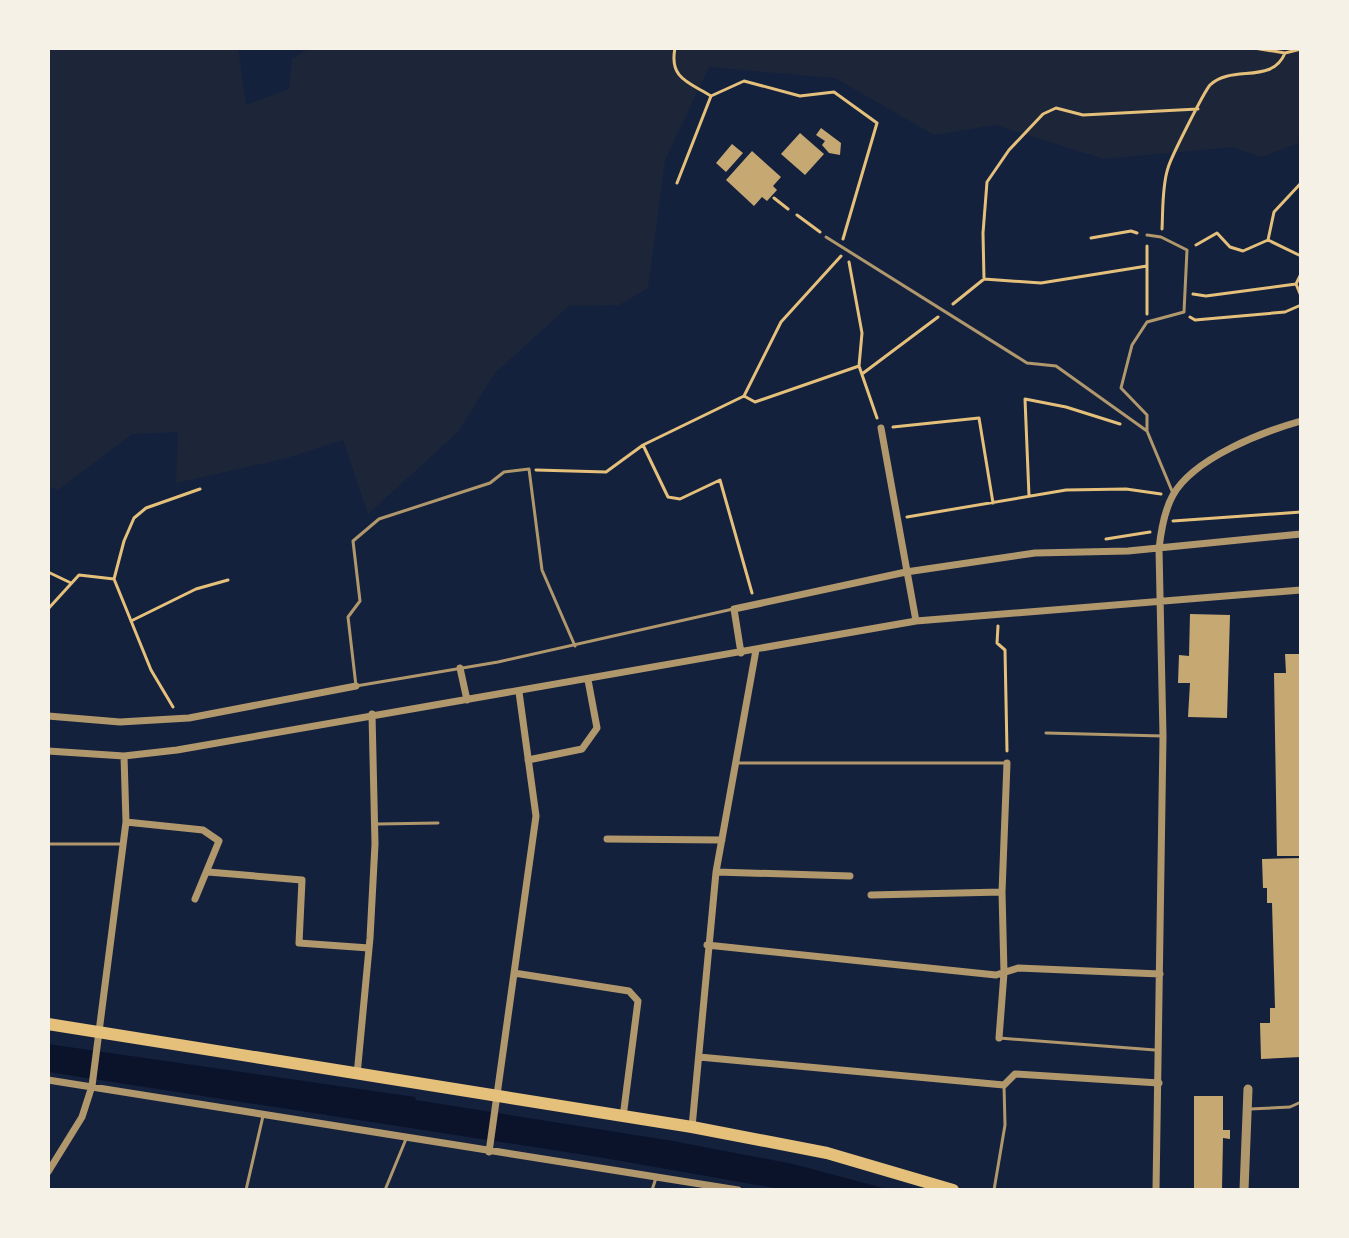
<svg xmlns="http://www.w3.org/2000/svg" width="1349" height="1238" font-family="'Noto Sans',sans-serif">
<style>
.green{fill:#1d2539}
.water{fill:#0b132b}
.building{fill:#c6a872}
.lines{fill:none;stroke-linecap:round;stroke-linejoin:round}
.path{stroke:#e5c07b;stroke-width:3}
.service{stroke:#b1986c;stroke-width:3}
.minor{stroke:#b1986c;stroke-width:7}
.tertiary{stroke:#b1986c;stroke-width:9}
.trunk{stroke:#e5c07b;stroke-width:12}
</style>
<rect width="100%" height="100%" fill="#14213d"/>
<path class="green" d="M 48,48 L 238,48 L 246,105 L 289,89 L 292,59 L 310,48 L 1301,48 L 1301,142 L 1261,157 L 1232,147 L 1104,159 L 995,125 L 934,135 L 835,78 L 709,67 L 665,160 L 648,288 L 619,305 L 569,306 L 495,373 L 458,432 L 368,514 L 343,440 L 287,458 L 176,483 L 178,432 L 132,434 L 58,490 L 48,486 Z"/>
<path class="water" d="M 48,1044 L 415,1097 L 416,1100 L 673,1141 L 793,1164 L 891,1190 L 786,1190 L 598,1157 L 48,1072 Z"/>
<path class="building" d="M 821,128 L 841,143 L 840,155 L 829,153 L 822,145 L 825,141 L 816,135 Z
M 800,133 L 824,154 L 805,175 L 781,154 Z
M 732,144 L 743,153 L 726,172 L 716,163 Z
M 752,151 L 781,177 L 773,186 L 777,190 L 767,201 L 762,197 L 754,206 L 726,180 Z
M 1190,614 L 1230,615 L 1227,718 L 1188,717 L 1190,683 L 1178,683 L 1179,655 L 1189,656 Z
M 1285,654 L 1301,654 L 1301,856 L 1277,856 L 1274,673 L 1286,673 Z
M 1301,858 L 1301,1057 L 1261,1059 L 1260,1023 L 1270,1023 L 1270,1008 L 1275,1008 L 1272,903 L 1267,903 L 1267,888 L 1263,888 L 1262,859 Z
M 1194,1096 L 1223,1096 L 1223,1130 L 1230,1130 L 1230,1139 L 1223,1138 L 1222,1189 L 1194,1189 Z"/>
<g class="lines">
<path class="path" d="M 675,48 C 669,78 688,82 711,96
M 1254,48 L 1285,53 L 1301,49
M 677,183 L 711,96 L 744,81 L 800,96 L 834,92 L 877,123 L 843,239
M 1301,183 L 1274,212 L 1268,240 L 1301,256
M 774,198 L 788,209
M 797,215 L 820,232
M 1162,229 C 1163,210 1162,186 1168,168 C 1171,157 1204,92 1210,85 C 1232,64 1272,85 1285,53
M 1091,238 L 1131,231 L 1137,233
M 1196,245 L 1217,233 L 1230,247 L 1243,251 L 1268,240
M 1147,246 L 1147,314
M 849,262 L 862,333 L 859,366 L 877,418
M 1301,274 L 1296,284 L 1301,296
M 984,279 L 983,233 L 987,182 L 1009,150 L 1043,114 L 1056,108 L 1083,115 L 1198,109
M 1193,294 L 1206,296 L 1296,284
M 953,304 L 984,279 L 1041,283 L 1147,266
M 1190,317 L 1195,320 L 1285,312 L 1301,305
M 862,374 L 938,317
M 744,396 L 755,402 L 859,366
M 893,427 L 979,418 L 993,503
M 643,445 L 668,497 L 680,499 L 720,480 L 752,593
M 536,470 L 606,472 L 643,445 L 744,396 L 781,322 L 841,256
M 1029,496 L 1025,399 L 1066,407 L 1120,424
M 907,517 L 1066,490 L 1126,489 L 1161,494
M 1173,521 L 1301,512
M 1106,539 L 1150,532
M 48,572 L 71,583
M 48,609 L 79,575 L 114,579
M 131,621 L 196,589 L 228,580
M 998,626 L 997,643 L 1005,650 L 1007,751
M 173,707 L 151,670 L 114,579 L 124,541 L 134,518 L 146,508 L 200,489"/>
<path class="service" d="M 1147,235 L 1161,237 L 1187,250 L 1184,312 L 1147,322 L 1132,345 L 1121,388 L 1147,415 L 1147,431
M 826,237 L 1027,363 L 1056,366 L 1147,431 L 1172,491
M 575,646 L 542,570 L 529,469 L 504,472 L 490,483 L 379,519 L 353,541 L 360,601 L 348,617 L 356,686 L 498,662 L 733,609
M 1046,733 L 1163,736
M 737,763 L 1005,763
M 378,824 L 438,823
M 48,844 L 123,844
M 999,1038 L 1155,1050
M 1250,1109 L 1290,1107 L 1301,1102
M 246,1190 L 263,1116
M 385,1190 L 406,1139
M 652,1190 L 656,1178
M 994,1190 L 1005,1125 L 1004,1085"/>
<path class="minor" d="M 881,428 L 916,621
M 741,653 L 734,609 L 906,572 L 1035,553 L 1128,551 L 1301,534
M 460,668 L 467,700
M 48,716 L 120,722 L 189,718 L 356,686
M 48,751 L 124,756 L 177,750 L 916,621 L 1301,590
M 528,760 L 582,749 L 597,728 L 588,680
M 126,822 L 203,830 L 219,841 L 195,899
M 607,839 L 722,840
M 208,872 L 302,880 L 299,943 L 369,948
M 716,872 L 850,876
M 871,895 L 1002,892
M 707,945 L 996,975 L 1018,968 L 1160,974
M 514,973 L 629,991 L 638,1001 L 623,1117
M 999,1038 L 1004,973 L 1002,892 L 1007,763
M 699,1057 L 1004,1085 L 1015,1074 L 1159,1083
M 357,1075 L 370,938 L 375,844 L 372,714
M 48,1080 L 738,1190
M 692,1127 L 716,872 L 756,650
M 489,1152 L 536,816 L 519,692
M 48,1172 L 82,1117 L 92,1086 L 126,822 L 124,756
M 1156,1190 L 1163,736 L 1159,549 C 1161,530 1164,511 1173,495 C 1194,458 1262,432 1301,421"/>
<path class="tertiary" d="M 1244,1190 L 1248,1089"/>
<path class="trunk" d="M 48,1024 L 692,1127 L 827,1153 L 953,1190"/>
</g>
<rect width="1349" height="1238" fill="none" stroke="#f6f1e7" stroke-width="100"/>
</svg>
